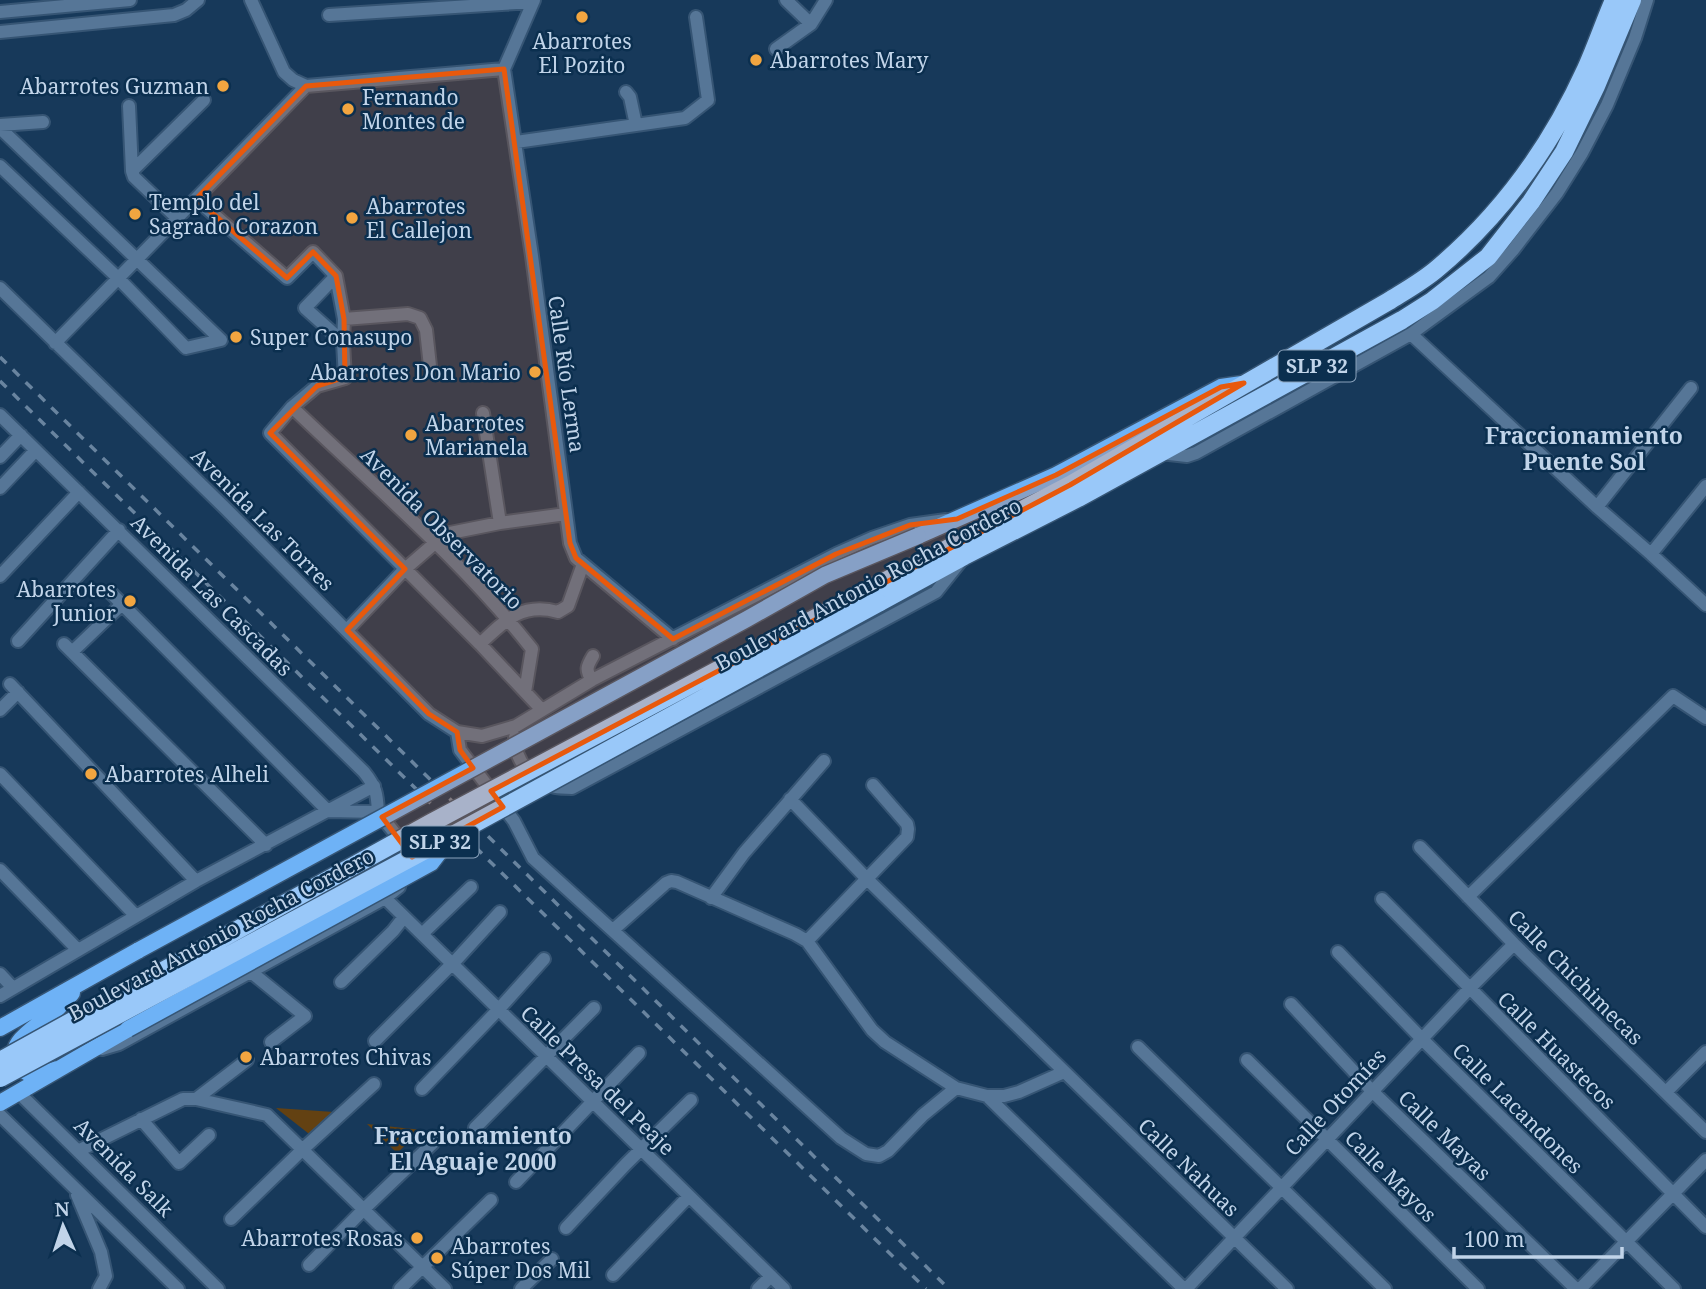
<svg xmlns="http://www.w3.org/2000/svg" width="1706" height="1289" font-family="'Noto Serif',serif">
<style>
.green{fill:#634112}
.lines{fill:none;stroke-linecap:round;stroke-linejoin:round}
.minor-casing{stroke:#365574;stroke-width:16}
.major-casing{stroke:#365574;stroke-width:19}
.highway-casing{stroke:#365574;stroke-width:21}
.minor{stroke:#567697;stroke-width:12}
.major{stroke:#6eb2f6;stroke-width:16}
.highway{stroke:#99c8f9;stroke-width:18}
.rail{stroke:#69849f;stroke-width:3.5;stroke-dasharray:9 9;stroke-linecap:butt}
.major-bridge-casing{stroke:#365574;stroke-width:19;stroke-linecap:butt}
.highway-bridge-casing{stroke:#365574;stroke-width:21;stroke-linecap:butt}
.major-bridge{stroke:#6eb2f6;stroke-width:16}
.highway-bridge{stroke:#99c8f9;stroke-width:18}
.marked{fill:#e8590c;fill-opacity:0.2;stroke:#e8590c;stroke-width:5;stroke-linejoin:round}
.poi-dot{fill:#f1a540;stroke:#0b2f4f;stroke-width:2.5}
.labels{text-anchor:middle;dominant-baseline:central;stroke-width:5;stroke-linejoin:round;paint-order:stroke}
.shield{fill:#0b2f4f;stroke:#8aa2bb;stroke-width:2}
.shield-label{font-size:19px;font-weight:bold;fill:#c1d4e9}
.poi-label{font-size:21px;fill:#c1d4e9;stroke:#0b2f4f;text-anchor:start}
.street-label{font-size:21px;fill:#c1d4e9;stroke:#0b2f4f}
.neighbourhood-label{font-size:23px;font-weight:bold;fill:#c1d4e9;stroke:#0b2f4f}
</style>
<rect width="100%" height="100%" fill="#17395a"/>
<path class="green" d="M 276,1108 L 334,1112 L 313,1137 Z
M 367,1124 L 422,1130 L 397,1153 Z"/>
<g class="lines">
<defs>
<path id="minor" d="M 251,0 L 284,72 L 293,80 L 306,86
M 786,0 L 811,24
M 0,12 L 130,0
M 329,15 L 533,2
M 0,32 L 174,15 L 186,10 L 198,0
M 776,49 L 811,24 L 826,0
M 504,69 L 532,256 L 570,543 L 576,558 L 673,639
M 504,69 L 534,0
M 626,92 L 630,97 L 636,125
M 129,106 L 132,171 L 134,177 L 177,218
M 0,125 L 43,122
M 0,128 L 221,340
M 516,142 L 685,118 L 708,100 L 696,17
M 0,166 L 118,278 L 186,348 L 221,340
M 132,171 L 204,100
M 196,199 L 287,278 L 313,252 L 336,276
M 336,276 L 344,319 L 343,342 L 345,378 L 317,386 L 292,407 L 270,433 L 480,644 L 542,710
M 336,276 L 305,308 L 343,342
M 0,288 L 226,509 L 429,714 L 457,732 L 482,736 L 516,726 L 592,680 L 836,554 L 872,538 L 910,525 L 946,520
M 344,319 L 408,314 L 420,318 L 426,330 L 430,366
M 1411,334 L 1597,507 L 1651,554 L 1706,605
M 55,343 L 306,86 L 504,69
M 292,407 C 373,485 462,560 532,649 L 525,692
M 483,413 L 500,523
M 0,415 L 364,772 C 376,787 377,793 378,812
M 1160,453 L 1187,456 L 1196,453 L 1411,334 L 1489,277 L 1513,250 L 1557,193 L 1582,153 L 1607,105 L 1635,38 L 1647,0
M 0,457 L 21,435
M 0,488 L 36,450
M 1597,507 L 1691,388
M 1651,554 L 1706,486
M 0,576 L 79,492
M 111,593 L 328,811 L 378,812 L 408,850 L 413,864
M 347,630 L 405,569 L 435,543 L 450,533 L 500,523 L 566,514
M 18,641 L 119,530
M 64,644 L 266,845
M 480,644 C 504,621 522,602 558,612 L 568,606 L 583,564
M 72,652 L 122,604
M 592,680 C 585,670 587,666 593,656
M 10,684 L 196,881
M 0,710 L 18,692
M 457,732 L 460,750 L 514,821 L 533,858 L 841,1138 L 866,1154 L 879,1156 L 888,1151 L 923,1115 L 956,1088
M 515,737 C 514,760 532,782 555,787 C 560,788 567,788 572,788 L 936,592 L 960,562
M 0,774 L 136,916
M 790,799 L 867,879 L 1287,1289
M 1420,847 L 1514,944 L 1706,1132
M 0,870 L 78,950
M 1468,897 L 1673,696 L 1706,718
M 385,898 L 784,1289
M 711,898 L 744,853 L 824,761
M 1382,899 L 1706,1227
M 613,930 L 666,883 L 671,881 L 677,882 L 795,934 L 807,941 L 872,1030 L 885,1042 L 956,1088 L 987,1096 L 1004,1096 L 1019,1092 L 1064,1072
M 422,934 L 471,887
M 807,941 L 907,837 L 908,829 L 907,824 L 873,785
M 1338,952 L 1422,1039 L 1674,1289
M 251,972 L 305,1016 L 271,1042
M 0,974 L 13,988
M 341,982 L 393,931 L 404,917
M 0,996 L 196,881 L 374,786
M 1291,1004 L 1372,1091 L 1576,1289
M 375,1041 L 457,959 L 500,912
M 1138,1047 L 1385,1289
M 102,1049 L 119,1044 L 385,898 L 399,887
M 1247,1060 L 1478,1289
M 422,1089 L 499,1009 L 544,959
M 18,1092 L 218,1289
M 1666,1092 L 1706,1052
M 987,1096 L 1184,1289
M 196,1099 L 247,1060
M 0,1115 L 178,1289
M 141,1119 L 179,1163 L 209,1135
M 475,1128 L 594,1008
M 78,1151 L 183,1099 L 196,1099 L 267,1115 L 445,1289
M 516,1182 L 639,1053
M 77,1195 L 101,1252 L 106,1276 L 99,1289
M 231,1219 L 303,1149 L 374,1084
M 566,1228 L 626,1164 L 691,1100
M 309,1265 L 364,1209 L 433,1143
M 613,1275 L 689,1196
M 400,1289 L 491,1200
M 521,1289 L 552,1259
M 758,1289 L 771,1276
M 1186,1289 L 1469,989 L 1514,944
M 1580,1289 L 1706,1160"/>
<path id="major" d="M 918,536 L 1056,475 L 1221,387 L 1242,384
M 0,1028 L 139,950
M 57,1069 C 45,1073 31,1079 21,1068 C 0,1044 38,1027 52,1014 C 59,1007 65,1000 72,993
M 0,1103 L 128,1029"/>
<path id="highway" d="M 872,588 L 1070,485 L 1389,301 C 1405,291 1423,281 1438,268 C 1502,214 1551,146 1586,69 C 1596,47 1604,23 1614,0
M 878,603 L 964,556 L 1078,498 L 1402,320 L 1432,301 L 1488,257 L 1531,202 L 1564,152 L 1596,86 L 1632,0"/>
</defs>
<use href="#minor" class="minor-casing"/>
<use href="#major" class="major-casing"/>
<use href="#highway" class="highway-casing"/>
<use href="#minor" class="minor"/>
<use href="#major" class="major"/>
<use href="#highway" class="highway"/>
<path class="rail" d="M 0,357 L 949,1289
M 0,381 L 926,1289"/>
<defs>
<path id="major-bridge" d="M 139,950 L 747,619 L 825,575 L 918,536
M 128,1029 L 431,863 L 451,837"/>
<path id="highway-bridge" d="M 0,1061 L 431,823 L 872,588
M 0,1078 L 453,835 L 878,603"/>
</defs>
<use href="#major-bridge" class="major-bridge-casing"/>
<use href="#highway-bridge" class="highway-bridge-casing"/>
<use href="#major-bridge" class="major-bridge"/>
<use href="#highway-bridge" class="highway-bridge"/>
</g>
<path class="marked" d="M 504,69 L 570,543 L 576,558 L 673,639 L 836,554 L 910,525 L 957,519 L 1056,475 L 1221,387 L 1244,383 L 1070,485 L 491,791 L 503,807 L 412,857 L 382,817 L 473,768 L 460,750 L 457,732 L 429,714 L 347,630 L 405,569 L 270,433 L 317,386 L 345,377 L 344,319 L 336,276 L 313,252 L 287,278 L 196,199 L 306,86 Z"/>
<g class="poi-dot">
<circle cx="582" cy="17" r="7"/>
<circle cx="756" cy="60" r="7"/>
<circle cx="223" cy="86" r="7"/>
<circle cx="348" cy="109" r="7"/>
<circle cx="135" cy="214" r="7"/>
<circle cx="352" cy="218" r="7"/>
<circle cx="236" cy="337" r="7"/>
<circle cx="535" cy="372" r="7"/>
<circle cx="411" cy="435" r="7"/>
<circle cx="130" cy="601" r="7"/>
<circle cx="91" cy="774" r="7"/>
<circle cx="246" cy="1057" r="7"/>
<circle cx="417" cy="1238" r="7"/>
<circle cx="437" cy="1258" r="7"/>
</g>
<g class="labels">
<g class="shield">
<rect x="1278.5" y="350.5" width="77" height="31" rx="5"/>
<rect x="401.5" y="826.5" width="77" height="31" rx="5"/>
</g>
<g class="shield-label">
<text x="1317" y="366">SLP 32</text>
<text x="440" y="842">SLP 32</text>
</g>
<g class="poi-label">
<text x="582" y="41" text-anchor="middle">Abarrotes<tspan x="582" dy="24">El Pozito</tspan></text>
<text x="770" y="60">Abarrotes Mary</text>
<text x="209" y="86" text-anchor="end">Abarrotes Guzman</text>
<text x="362" y="97">Fernando<tspan x="362" dy="24">Montes de</tspan></text>
<text x="149" y="202">Templo del<tspan x="149" dy="24">Sagrado Corazon</tspan></text>
<text x="366" y="206">Abarrotes<tspan x="366" dy="24">El Callejon</tspan></text>
<text x="250" y="337">Super Conasupo</text>
<text x="521" y="372" text-anchor="end">Abarrotes Don Mario</text>
<text x="425" y="423">Abarrotes<tspan x="425" dy="24">Marianela</tspan></text>
<text x="116" y="589" text-anchor="end">Abarrotes<tspan x="116" dy="24">Junior</tspan></text>
<text x="105" y="774">Abarrotes Alheli</text>
<text x="260" y="1057">Abarrotes Chivas</text>
<text x="403" y="1238" text-anchor="end">Abarrotes Rosas</text>
<text x="451" y="1246">Abarrotes<tspan x="451" dy="24">Súper Dos Mil</tspan></text>
</g>
<g class="street-label">
<text transform="translate(567 374) rotate(82)">Calle Río Lerma</text>
<text transform="translate(263 519) rotate(45)">Avenida Las Torres</text>
<text transform="translate(442 528) rotate(45)">Avenida Observatorio</text>
<text transform="translate(868 584) rotate(-28)">Boulevard Antonio Rocha Cordero</text>
<text transform="translate(212 595) rotate(45)">Avenida Las Cascadas</text>
<text transform="translate(221 934) rotate(-28)">Boulevard Antonio Rocha Cordero</text>
<text transform="translate(1576 977) rotate(45)">Calle Chichimecas</text>
<text transform="translate(1557 1050) rotate(45)">Calle Huastecos</text>
<text transform="translate(598 1080) rotate(44)">Calle Presa del Peaje</text>
<text transform="translate(1335 1102) rotate(-47)">Calle Otomíes</text>
<text transform="translate(1518 1108) rotate(45)">Calle Lacandones</text>
<text transform="translate(1445 1135) rotate(44)">Calle Mayas</text>
<text transform="translate(124 1167) rotate(45)">Avenida Salk</text>
<text transform="translate(1189 1167) rotate(44)">Calle Nahuas</text>
<text transform="translate(1391 1176) rotate(45)">Calle Mayos</text>
</g>
<g class="neighbourhood-label">
<text x="1584" y="435">Fraccionamiento<tspan x="1584" dy="26">Puente Sol</tspan></text>
<text x="473" y="1135">Fraccionamiento<tspan x="473" dy="26">El Aguaje 2000</tspan></text>
</g>
</g>
<g transform="translate(63 1226) rotate(357)" stroke="#0b2f4f" stroke-width="5" paint-order="stroke">
<path d="M0-5L12 26L0 18L-12 26Z" fill="#c1d4e9"/>
<text y="-10" font-size="19" font-weight="bold" text-anchor="middle" fill="#c1d4e9">N</text>
</g>
<path d="M1454 1247v10h168v-10" fill="none" stroke="#c1d4e9" stroke-width="3.5"/>
<text x="1464" y="1247" font-size="21" fill="#c1d4e9" stroke="#0b2f4f" stroke-width="5" paint-order="stroke">100 m</text>
</svg>
